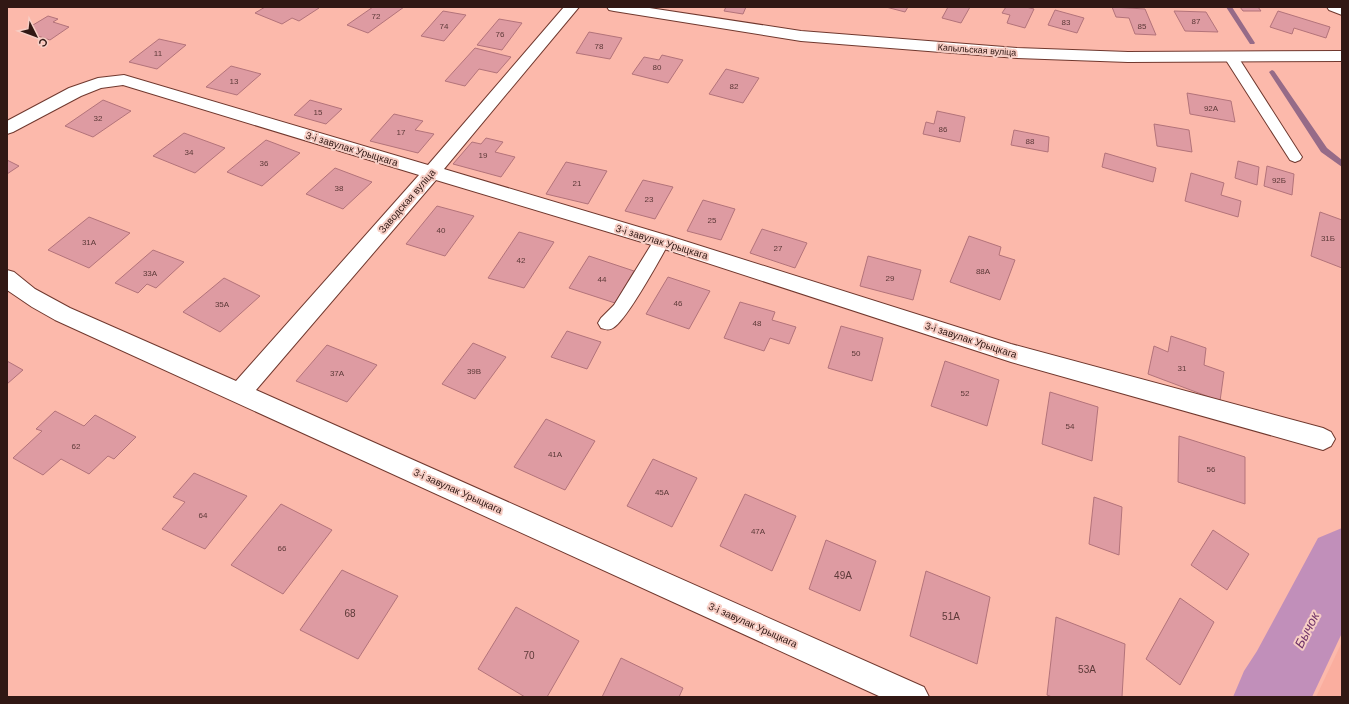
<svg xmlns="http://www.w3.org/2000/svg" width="1349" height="704" font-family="Arial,sans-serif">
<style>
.built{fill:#faae9f}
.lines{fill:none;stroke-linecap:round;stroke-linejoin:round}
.stream{fill:#966b88;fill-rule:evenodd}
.river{fill:#c18fba;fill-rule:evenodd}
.building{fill:#de9ba2;stroke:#b3737a}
.service-casing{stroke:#70382e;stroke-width:2}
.minor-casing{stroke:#70382e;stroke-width:2}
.secondary-casing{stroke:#70382e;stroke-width:2}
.service{fill:#fff;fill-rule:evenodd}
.minor{fill:#fff;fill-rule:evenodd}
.secondary{fill:#fff;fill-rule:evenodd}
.labels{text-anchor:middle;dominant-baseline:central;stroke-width:4;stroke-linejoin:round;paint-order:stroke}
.number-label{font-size:8px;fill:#5c3938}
.far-street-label{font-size:9px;fill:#311814;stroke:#f7cec5}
.street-label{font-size:10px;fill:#311814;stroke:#f7cec5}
.near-number-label{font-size:10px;fill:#5c3938}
.near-water-label{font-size:13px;font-style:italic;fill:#6f3268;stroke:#f7cec5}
</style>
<rect width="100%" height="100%" fill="#fcb9ab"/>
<path class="built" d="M 1342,642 L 1342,697 L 1316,697 Z"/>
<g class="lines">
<path class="stream" d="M 1226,7 L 1232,7 L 1255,43 L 1254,44 L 1250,44 Z
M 1272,70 L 1274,71 L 1327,148 L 1342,160 L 1342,167 L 1321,152 L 1269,72 Z"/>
<path class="river" d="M 1342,528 L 1342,633 L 1312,697 L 1233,697 L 1244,671 L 1257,651 L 1318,538 Z"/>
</g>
<path class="building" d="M 265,7 L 317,7 L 319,8 L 299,21 L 292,18 L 282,24 L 255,13 Z
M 373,7 L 404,7 L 368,33 L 347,25 Z
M 726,7 L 746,7 L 743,14 L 724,11 Z
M 886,7 L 908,7 L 905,12 Z
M 948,7 L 970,7 L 961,23 L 942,18 Z
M 1006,7 L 1026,7 L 1034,9 L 1025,28 L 1007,23 L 1010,15 L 1002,13 Z
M 1112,7 L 1145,9 L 1156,35 L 1135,34 L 1129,18 L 1116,17 Z
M 1240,7 L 1258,7 L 1261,11 L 1243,11 Z
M 1055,10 L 1084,18 L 1077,33 L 1048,25 Z
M 443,11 L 466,15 L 444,41 L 421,36 Z
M 1174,11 L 1206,12 L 1218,32 L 1185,31 Z
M 1278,11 L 1330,27 L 1326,38 L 1294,28 L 1292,34 L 1270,27 Z
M 48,16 L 58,19 L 53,22 L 69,27 L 50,40 L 23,31 Z
M 499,19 L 522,23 L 502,50 L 477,45 Z
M 589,32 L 622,38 L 610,59 L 576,53 Z
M 159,39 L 186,45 L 157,69 L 129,62 Z
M 475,48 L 511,57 L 497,73 L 479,69 L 465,86 L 445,81 Z
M 662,55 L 683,60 L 668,83 L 632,74 L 644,57 L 659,60 Z
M 231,66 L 261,74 L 237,95 L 206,87 Z
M 726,69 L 759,78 L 743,103 L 709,94 Z
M 1187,93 L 1231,101 L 1235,122 L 1190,114 Z
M 103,100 L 131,111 L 93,137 L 65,126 Z
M 310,100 L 342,109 L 326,124 L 294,115 Z
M 937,111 L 965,117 L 960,142 L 923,134 L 926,122 L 934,124 Z
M 394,114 L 423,121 L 415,130 L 434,134 L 418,153 L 370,141 Z
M 1154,124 L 1189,130 L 1192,152 L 1157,146 Z
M 1014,130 L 1049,137 L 1048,152 L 1011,145 Z
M 184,133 L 225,148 L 195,173 L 153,156 Z
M 486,138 L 503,142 L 495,152 L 515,157 L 501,177 L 453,164 L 472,142 L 481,144 Z
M 266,140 L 300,153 L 262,186 L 227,172 Z
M 1105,153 L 1156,168 L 1153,182 L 1102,167 Z
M 7,160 L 19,166 L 7,174 Z
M 1238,161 L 1259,167 L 1257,185 L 1235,178 Z
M 566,162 L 607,171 L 588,204 L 546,194 Z
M 1267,166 L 1294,174 L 1292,195 L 1264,186 Z
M 335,168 L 372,182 L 343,209 L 306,194 Z
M 1191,173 L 1224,183 L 1221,195 L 1241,201 L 1238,217 L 1185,201 Z
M 643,180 L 673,187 L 655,219 L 625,211 Z
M 703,200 L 735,209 L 721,240 L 687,231 Z
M 437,206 L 474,216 L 445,256 L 406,244 Z
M 1320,212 L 1342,220 L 1342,268 L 1311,256 Z
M 89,217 L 130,233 L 89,268 L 48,250 Z
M 762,229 L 807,243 L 795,268 L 750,253 Z
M 519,232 L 554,242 L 524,288 L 488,278 Z
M 969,236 L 1001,247 L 999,255 L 1015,260 L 1000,300 L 950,282 Z
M 153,250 L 184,262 L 156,288 L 147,284 L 138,293 L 115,283 Z
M 589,256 L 634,271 L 615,303 L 569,288 Z
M 868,256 L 921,270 L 913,300 L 860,286 Z
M 668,277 L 710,291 L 689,329 L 646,314 Z
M 224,278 L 260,296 L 220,332 L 183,312 Z
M 740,302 L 775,312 L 772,320 L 796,327 L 789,344 L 770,338 L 764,351 L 724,338 Z
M 841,326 L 883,338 L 872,381 L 828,368 Z
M 567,331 L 601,342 L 587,369 L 551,357 Z
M 1171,336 L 1206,348 L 1204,365 L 1224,372 L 1220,401 L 1148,374 L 1154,346 L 1168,352 Z
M 473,343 L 506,357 L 475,399 L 442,384 Z
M 327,345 L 377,365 L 347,402 L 296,381 Z
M 7,361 L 23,370 L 7,384 Z
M 945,361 L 999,380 L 987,426 L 931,406 Z
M 1050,392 L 1098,407 L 1092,461 L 1042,444 Z
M 55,411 L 84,426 L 95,415 L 136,437 L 114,459 L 108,456 L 89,474 L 61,459 L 43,475 L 13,458 L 42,431 L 36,429 Z
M 546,419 L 595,441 L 565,490 L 514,467 Z
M 1179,436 L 1245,457 L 1245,504 L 1178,482 Z
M 653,459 L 697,478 L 672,527 L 627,506 Z
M 194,473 L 247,496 L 205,549 L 162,529 L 185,502 L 173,497 Z
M 745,494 L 796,516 L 772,571 L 720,546 Z
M 1094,497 L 1122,507 L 1119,555 L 1089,544 Z
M 281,504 L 332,530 L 283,594 L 231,565 Z
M 1213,530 L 1249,554 L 1227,590 L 1191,565 Z
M 826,540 L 876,561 L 860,611 L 809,589 Z
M 342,570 L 398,596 L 358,659 L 300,630 Z
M 926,571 L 990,597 L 977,664 L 910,636 Z
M 1180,598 L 1214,622 L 1180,685 L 1146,659 Z
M 516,607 L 579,641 L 547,697 L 525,697 L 478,669 Z
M 1056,617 L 1125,644 L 1122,697 L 1052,697 L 1047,695 Z
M 621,658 L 683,688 L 679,697 L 602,697 Z"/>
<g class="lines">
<defs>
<path id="service" d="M 1231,53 L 1236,54 L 1238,57 L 1300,154 L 1302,157 L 1300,160 L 1295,162 L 1290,160 L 1224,57 L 1226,54 Z
M 662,235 L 668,237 L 670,241 C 660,259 627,320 613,328 C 608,331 605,329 601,328 L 598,323 L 601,318 L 614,305 L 656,237 Z"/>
<path id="minor" d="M 564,7 L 579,7 L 444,169 L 669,236 L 1011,344 L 1323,428 L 1331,432 L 1335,439 L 1331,446 L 1323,450 L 1011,362 L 655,246 L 436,180 L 256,390 L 924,687 L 929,697 L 881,697 L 55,320 L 32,307 L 7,290 L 7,270 L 14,272 L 35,289 L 70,308 L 236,381 L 419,175 L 123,85 L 101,88 L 81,96 L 13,132 L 7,134 L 7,121 L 69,88 L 98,78 L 124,75 L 428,165 Z
M 1327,7 L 1342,7 L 1342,15 L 1329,10 Z"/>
<path id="secondary" d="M 607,7 L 643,7 L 801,31 L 1017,48 L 1128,52 L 1342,51 L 1342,61 L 1128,62 L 1017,58 L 801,41 L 614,11 L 609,10 Z"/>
</defs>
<use href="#service" class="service-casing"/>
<use href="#minor" class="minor-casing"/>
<use href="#secondary" class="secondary-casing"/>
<use href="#service" class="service"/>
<use href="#minor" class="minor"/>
<use href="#secondary" class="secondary"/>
</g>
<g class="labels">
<g class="number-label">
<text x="376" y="16">72</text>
<text x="1196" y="21">87</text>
<text x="1066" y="22">83</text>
<text x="444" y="26">74</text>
<text x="1142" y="26">85</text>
<text x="500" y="34">76</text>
<text x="599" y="46">78</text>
<text x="158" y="53">11</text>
<text x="657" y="67">80</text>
<text x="234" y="81">13</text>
<text x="734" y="86">82</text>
<text x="1211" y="108">92А</text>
<text x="318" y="112">15</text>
<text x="98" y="118">32</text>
<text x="943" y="129">86</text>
<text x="401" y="132">17</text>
<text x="1030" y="141">88</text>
<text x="189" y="152">34</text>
<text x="483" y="155">19</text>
<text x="264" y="163">36</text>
<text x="1279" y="180">92Б</text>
<text x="577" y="183">21</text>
<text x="339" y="188">38</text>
<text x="649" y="199">23</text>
<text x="712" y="220">25</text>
<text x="441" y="230">40</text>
<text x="1328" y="238">31Б</text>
<text x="89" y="242">31А</text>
<text x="778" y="248">27</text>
<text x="521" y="260">42</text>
<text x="983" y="271">88А</text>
<text x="150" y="273">33А</text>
<text x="890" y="278">29</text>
<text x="602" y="279">44</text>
<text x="678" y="303">46</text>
<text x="222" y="304">35А</text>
<text x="757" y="323">48</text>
<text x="856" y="353">50</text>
<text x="1182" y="368">31</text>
<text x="474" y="371">39В</text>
<text x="337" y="373">37А</text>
<text x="965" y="393">52</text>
<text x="1070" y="426">54</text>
<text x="76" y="446">62</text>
<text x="555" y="454">41А</text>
<text x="1211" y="469">56</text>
<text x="662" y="492">45А</text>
<text x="203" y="515">64</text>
<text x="758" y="531">47А</text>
<text x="282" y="548">66</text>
</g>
<g class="far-street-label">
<text transform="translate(977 50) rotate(4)">Капыльская вуліца</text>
</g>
<g class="street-label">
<text transform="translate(352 149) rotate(17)">3-і завулак Урыцкага</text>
<text transform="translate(407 201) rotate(-49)">Заводская вуліца</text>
<text transform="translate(662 242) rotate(17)">3-і завулак Урыцкага</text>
<text transform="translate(971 340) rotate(18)">3-і завулак Урыцкага</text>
<text transform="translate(458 491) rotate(24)">3-і завулак Урыцкага</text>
<text transform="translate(753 625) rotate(24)">3-і завулак Урыцкага</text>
</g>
<g class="near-number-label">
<text x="843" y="575">49А</text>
<text x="350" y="613">68</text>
<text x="951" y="616">51А</text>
<text x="529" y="655">70</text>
<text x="1087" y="669">53А</text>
</g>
<g class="near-water-label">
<text transform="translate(1307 630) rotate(-63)">Бычок</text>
</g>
</g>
<rect width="1349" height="704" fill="none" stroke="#311814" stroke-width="16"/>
<g transform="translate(36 36) rotate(132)" stroke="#f7cec5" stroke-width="3" paint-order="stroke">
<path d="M0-3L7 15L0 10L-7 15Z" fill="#311814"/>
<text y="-6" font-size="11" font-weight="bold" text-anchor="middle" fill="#311814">С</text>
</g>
</svg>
